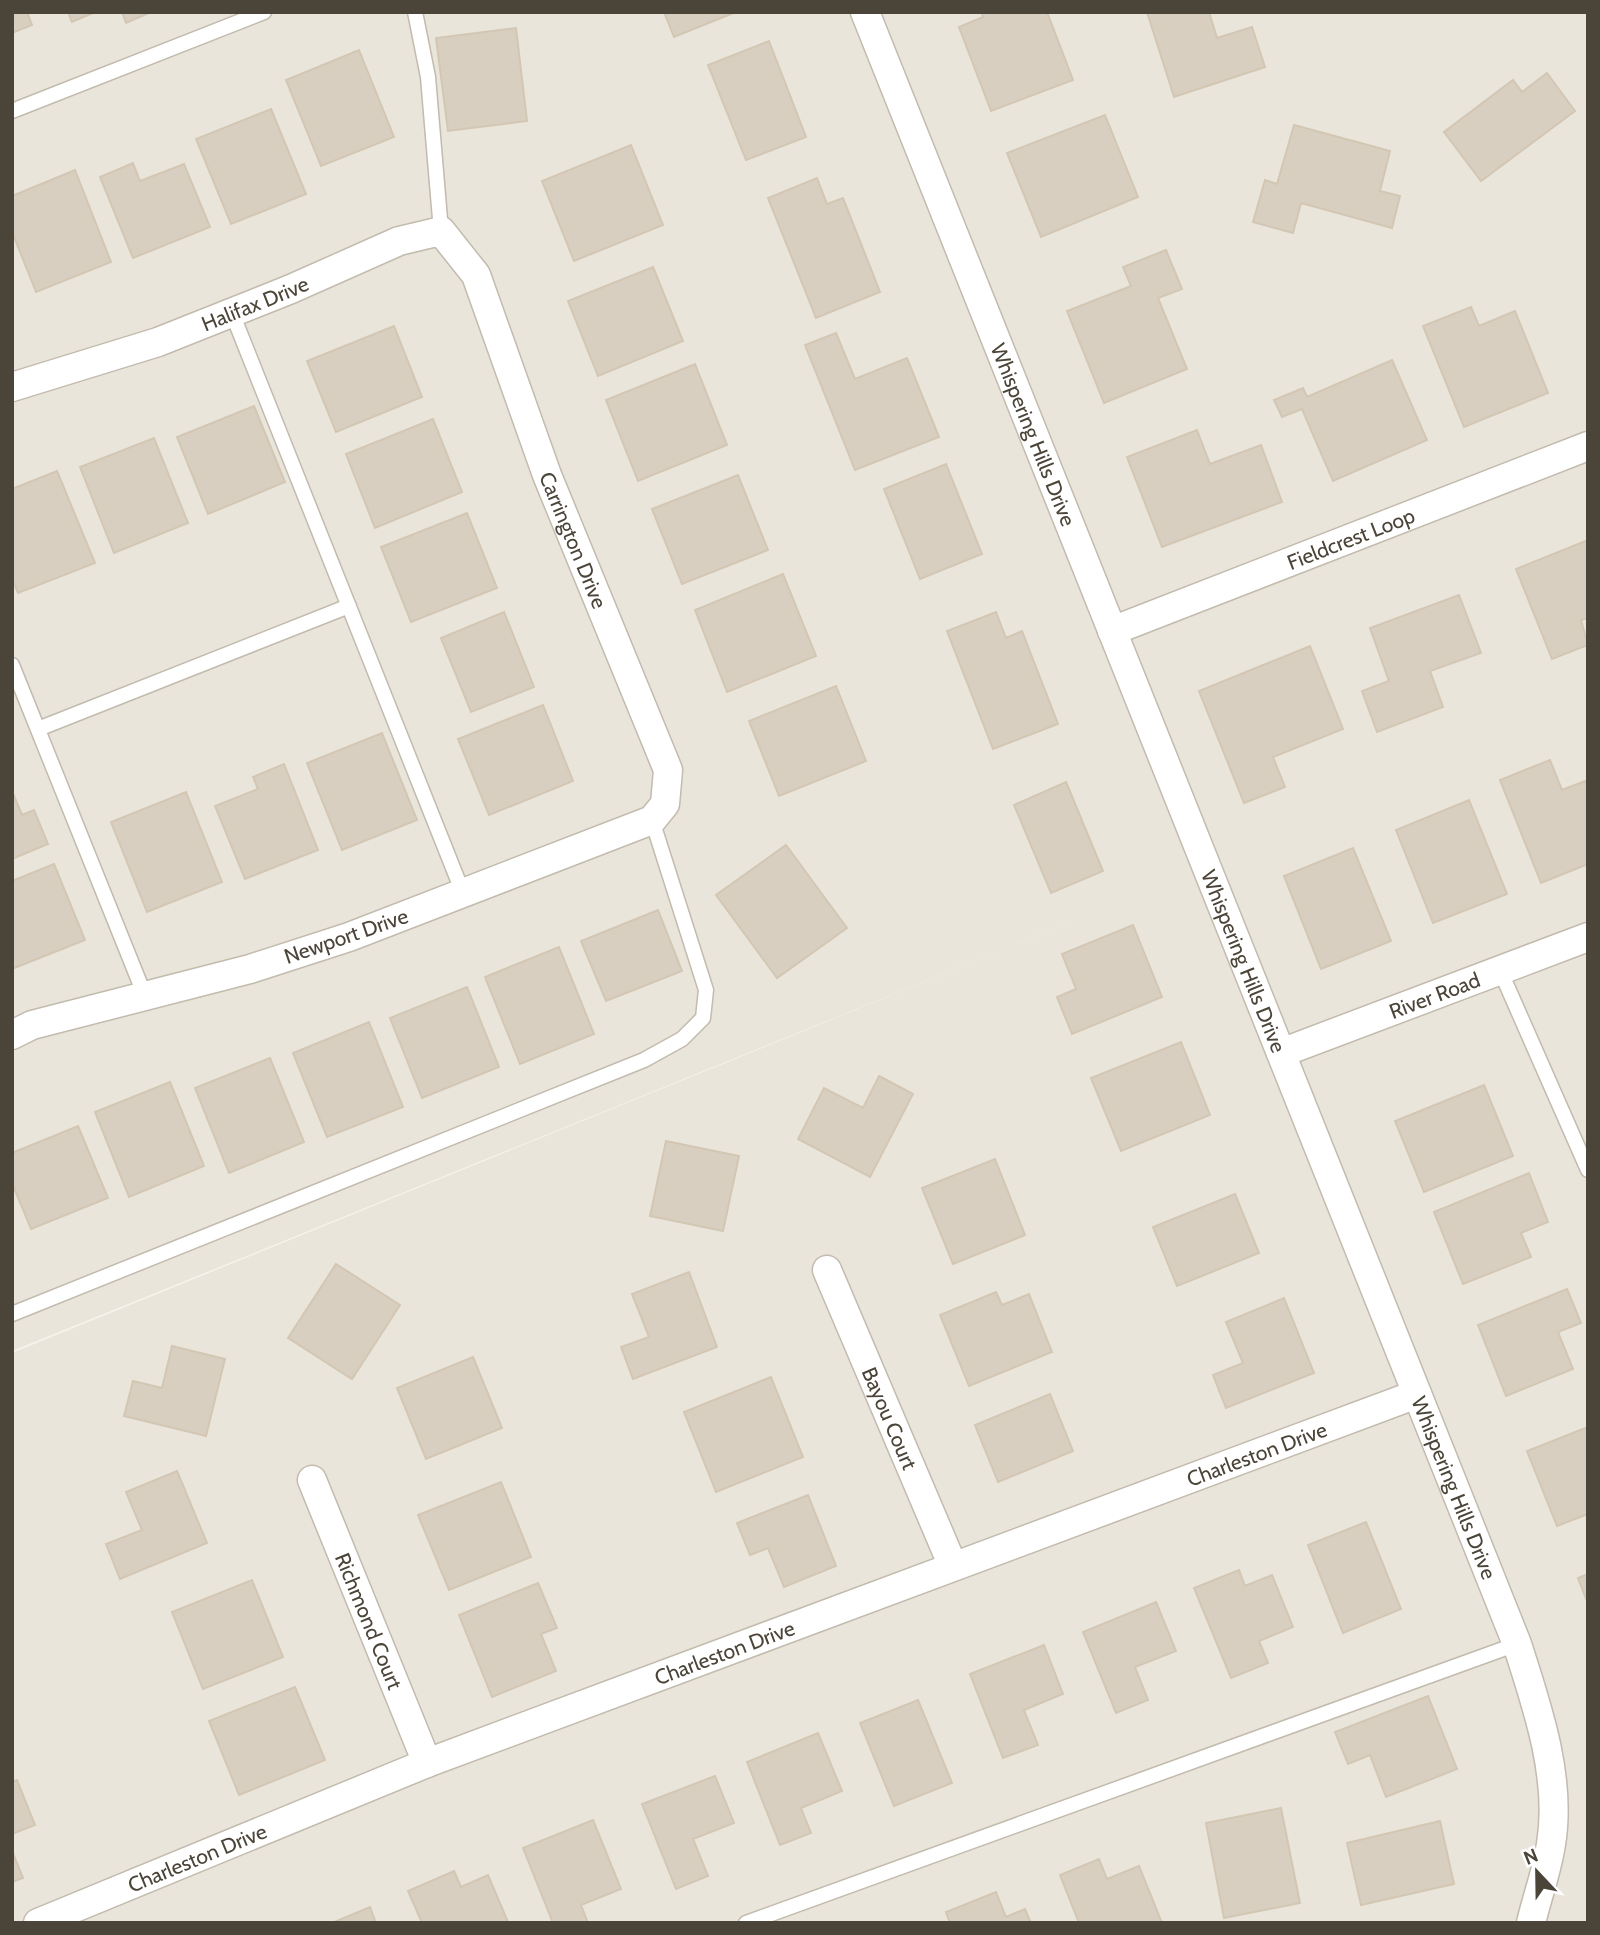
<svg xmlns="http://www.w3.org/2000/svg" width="1600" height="1935" font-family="Cabin,sans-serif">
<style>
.residential{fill:#eae5da}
.building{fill:#d8cfc1;stroke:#d3c7b4;stroke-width:2}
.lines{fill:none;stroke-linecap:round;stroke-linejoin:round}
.service-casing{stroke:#c2bbae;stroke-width:17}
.minor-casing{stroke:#c2bbae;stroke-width:31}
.service{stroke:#fff;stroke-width:14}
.minor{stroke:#fff;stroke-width:28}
.labels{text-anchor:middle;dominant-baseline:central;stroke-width:5;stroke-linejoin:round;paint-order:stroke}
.street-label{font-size:21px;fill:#4b4439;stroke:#fff}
</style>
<rect width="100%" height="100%" fill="#f6f3ec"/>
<path class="residential" d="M 12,12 L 1588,12 L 1588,1923 L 12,1923 L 12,1353 L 1079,919 L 12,1351 Z"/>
<path class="building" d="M 12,12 L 27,12 L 32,25 L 12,33 Z
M 68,12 L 95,12 L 72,22 Z
M 122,12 L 151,12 L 126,23 Z
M 664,12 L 736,12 L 674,37 Z
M 981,12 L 1047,12 L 1073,80 L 991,111 L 959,27 L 983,17 Z
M 1147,12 L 1209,12 L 1217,38 L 1252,27 L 1265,67 L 1174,97 Z
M 516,28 L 527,121 L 448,131 L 436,38 Z
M 769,41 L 806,137 L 746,160 L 708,65 Z
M 359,50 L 394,137 L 321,166 L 286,80 Z
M 1547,73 L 1575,111 L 1481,181 L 1444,132 L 1513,80 L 1522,92 Z
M 271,109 L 306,194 L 231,224 L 196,139 Z
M 1105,115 L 1138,197 L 1041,237 L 1007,153 Z
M 1294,125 L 1390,151 L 1380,191 L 1400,196 L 1392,228 L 1301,203 L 1293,233 L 1253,222 L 1265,180 L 1277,184 Z
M 631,145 L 663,225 L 574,261 L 542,181 Z
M 133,163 L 140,181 L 184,164 L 210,227 L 133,258 L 100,177 Z
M 75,170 L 111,262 L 36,292 L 12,232 L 12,196 Z
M 817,178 L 827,204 L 843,198 L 880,292 L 816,318 L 768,198 Z
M 1166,250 L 1182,289 L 1158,298 L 1187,369 L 1104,403 L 1067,311 L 1131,286 L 1123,267 Z
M 653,267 L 683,341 L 598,376 L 568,301 Z
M 1471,307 L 1479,326 L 1515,311 L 1548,393 L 1464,427 L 1423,326 Z
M 394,326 L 422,397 L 336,432 L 307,361 Z
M 836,333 L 855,379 L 907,358 L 939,437 L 855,470 L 805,345 Z
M 1392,360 L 1427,440 L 1333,481 L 1302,409 L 1282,417 L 1274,400 L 1303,388 L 1307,397 Z
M 695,364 L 727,445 L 638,481 L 606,400 Z
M 254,406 L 285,482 L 208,514 L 177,437 Z
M 433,419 L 462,492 L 375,528 L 346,454 Z
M 1197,430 L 1210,464 L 1261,445 L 1282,502 L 1162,547 L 1127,457 Z
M 154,438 L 188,523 L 114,553 L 80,467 Z
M 946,464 L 982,554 L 920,579 L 884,489 Z
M 57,471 L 95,563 L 18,593 L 12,579 L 12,489 Z
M 738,475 L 768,550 L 682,584 L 652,509 Z
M 467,513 L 497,588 L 411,622 L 381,547 Z
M 1588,540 L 1588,618 L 1581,620 L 1588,645 L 1552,659 L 1516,569 Z
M 783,574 L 816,656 L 727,692 L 695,610 Z
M 1459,595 L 1481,653 L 1430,671 L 1443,707 L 1377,732 L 1362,691 L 1389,681 L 1370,628 Z
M 504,612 L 534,687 L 471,712 L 441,638 Z
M 996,612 L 1006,638 L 1022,631 L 1058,724 L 993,749 L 947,631 Z
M 1310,646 L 1343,729 L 1273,757 L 1285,787 L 1244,803 L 1199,691 Z
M 836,686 L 866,761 L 779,796 L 749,721 Z
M 543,705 L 573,781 L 489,815 L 458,739 Z
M 382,733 L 417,820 L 342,850 L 307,763 Z
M 1550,760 L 1562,790 L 1585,781 L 1588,788 L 1588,864 L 1541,883 L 1500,780 Z
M 284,764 L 318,850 L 245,879 L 215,806 L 258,789 L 253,777 Z
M 1066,782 L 1103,871 L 1051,893 L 1014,805 Z
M 12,791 L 22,815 L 34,810 L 48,844 L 12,859 Z
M 186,792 L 222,882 L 147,912 L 111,822 Z
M 1469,800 L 1507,894 L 1433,923 L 1396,830 Z
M 786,845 L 847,928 L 777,978 L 716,895 Z
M 1353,848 L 1391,941 L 1321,969 L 1284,876 Z
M 54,864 L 85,940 L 12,969 L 12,881 Z
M 658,910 L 682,971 L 606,1001 L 581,941 Z
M 1133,925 L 1162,997 L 1072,1034 L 1057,997 L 1076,989 L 1062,954 Z
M 559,947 L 594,1034 L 520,1064 L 485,977 Z
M 467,987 L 499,1067 L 422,1098 L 390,1018 Z
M 369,1022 L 403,1107 L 327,1137 L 293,1053 Z
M 1181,1042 L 1210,1115 L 1121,1151 L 1091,1078 Z
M 270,1058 L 304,1142 L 229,1173 L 195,1088 Z
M 879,1076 L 913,1094 L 870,1177 L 798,1139 L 824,1088 L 863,1108 Z
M 170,1082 L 204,1166 L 129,1197 L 95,1112 Z
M 1484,1085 L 1513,1156 L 1424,1192 L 1395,1121 Z
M 78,1126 L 108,1198 L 31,1229 L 12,1183 L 12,1153 Z
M 666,1141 L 739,1156 L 723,1231 L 650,1216 Z
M 995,1159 L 1025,1235 L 953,1264 L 922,1188 Z
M 1529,1173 L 1548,1222 L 1521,1233 L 1531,1257 L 1463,1284 L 1434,1212 Z
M 1235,1194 L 1259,1253 L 1177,1286 L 1153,1227 Z
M 336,1264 L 400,1305 L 352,1379 L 288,1338 Z
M 689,1272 L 717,1347 L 633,1379 L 621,1347 L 649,1337 L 632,1294 Z
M 1567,1289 L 1581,1323 L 1558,1332 L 1573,1369 L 1506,1396 L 1478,1325 Z
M 996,1292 L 1002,1305 L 1029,1294 L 1052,1352 L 969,1386 L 940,1315 Z
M 1284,1298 L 1314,1373 L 1226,1408 L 1213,1375 L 1243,1363 L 1226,1322 Z
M 172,1346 L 225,1359 L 206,1436 L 124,1416 L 133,1381 L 162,1388 Z
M 473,1357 L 502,1428 L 426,1459 L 397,1388 Z
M 771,1377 L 803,1457 L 716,1492 L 684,1412 Z
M 1050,1394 L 1073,1451 L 998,1482 L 975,1425 Z
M 1588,1427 L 1588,1514 L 1557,1526 L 1527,1451 Z
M 177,1471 L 207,1543 L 120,1579 L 106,1544 L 142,1530 L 126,1492 Z
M 501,1482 L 531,1557 L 449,1590 L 418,1515 Z
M 808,1495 L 836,1566 L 784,1587 L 768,1548 L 750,1555 L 737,1523 Z
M 1366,1522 L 1401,1609 L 1343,1633 L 1308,1545 Z
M 1239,1570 L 1245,1586 L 1272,1575 L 1293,1627 L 1259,1641 L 1268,1663 L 1231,1678 L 1194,1588 Z
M 1588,1574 L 1588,1604 L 1578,1578 Z
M 252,1580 L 283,1657 L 203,1689 L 172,1612 Z
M 538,1583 L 557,1628 L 541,1634 L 556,1671 L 492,1697 L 459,1615 Z
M 1156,1602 L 1176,1651 L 1135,1667 L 1148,1700 L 1116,1713 L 1083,1632 Z
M 1044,1645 L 1063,1694 L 1024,1710 L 1038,1745 L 1003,1758 L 970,1674 Z
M 295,1687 L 325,1760 L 239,1795 L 209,1721 Z
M 1428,1696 L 1457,1769 L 1386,1797 L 1370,1755 L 1348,1764 L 1335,1732 Z
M 918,1700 L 952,1783 L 894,1806 L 860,1723 Z
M 818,1733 L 842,1791 L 801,1808 L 811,1833 L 780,1845 L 747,1762 Z
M 715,1776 L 734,1823 L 693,1839 L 708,1876 L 676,1889 L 642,1804 Z
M 17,1780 L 35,1825 L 12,1834 L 12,1782 Z
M 1281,1808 L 1300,1903 L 1224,1918 L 1206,1823 Z
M 593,1820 L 621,1889 L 581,1905 L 588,1923 L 553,1923 L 523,1848 Z
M 1440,1821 L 1454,1884 L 1361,1905 L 1347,1843 Z
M 12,1851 L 23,1878 L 12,1882 Z
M 1099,1859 L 1107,1879 L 1139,1866 L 1162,1923 L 1079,1923 L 1060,1875 Z
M 454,1871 L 461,1887 L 488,1875 L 508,1922 L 422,1923 L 408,1891 Z
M 996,1892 L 1006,1917 L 1025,1909 L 1031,1923 L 950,1923 L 946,1912 Z
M 370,1907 L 376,1923 L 332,1923 Z"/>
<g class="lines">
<defs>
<path id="service" d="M 415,12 L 428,77 L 441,231
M 12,111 L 264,12
M 232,313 L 463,893
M 12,665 L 145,996
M 38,729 L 349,606
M 1500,970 L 1588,1170
M 12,1314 L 644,1060 L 682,1039 L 703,1018 L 706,990 L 652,820
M 746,1923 L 1517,1644"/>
<g id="minor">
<path id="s1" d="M 865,12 L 1517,1644 C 1537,1706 1562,1778 1551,1844 C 1547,1871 1537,1897 1531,1923"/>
<path id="s2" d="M 12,387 L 158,342 L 291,289 L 399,241 L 441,231 L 476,275 L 547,475 L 668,770 L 665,804 L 652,820 L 349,937 L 250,969 L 32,1025 L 12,1035"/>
<path id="s3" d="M 1112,631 L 1588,446"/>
<path id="s4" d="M 1281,1053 L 1588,937"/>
<path id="s5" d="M 827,1270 L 952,1564"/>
<path id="s6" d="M 312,1480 L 427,1763"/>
<path id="s7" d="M 38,1923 L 427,1763 L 1417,1394"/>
</g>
</defs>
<use href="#service" class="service-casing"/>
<use href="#minor" class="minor-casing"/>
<use href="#service" class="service"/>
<use href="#minor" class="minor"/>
</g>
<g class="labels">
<g class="street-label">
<text stroke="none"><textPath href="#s2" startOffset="257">Halifax Drive</textPath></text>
<text stroke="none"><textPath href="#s1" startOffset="455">Whispering Hills Drive</textPath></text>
<text stroke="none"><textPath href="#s3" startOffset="256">Fieldcrest Loop</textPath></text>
<text stroke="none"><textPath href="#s2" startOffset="796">Carrington Drive</textPath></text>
<text transform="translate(346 936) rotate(-19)">Newport Drive</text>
<text stroke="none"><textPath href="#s1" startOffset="1022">Whispering Hills Drive</textPath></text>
<text stroke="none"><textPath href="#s4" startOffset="164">River Road</textPath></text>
<text stroke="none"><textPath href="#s5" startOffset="161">Bayou Court</textPath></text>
<text stroke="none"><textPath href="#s7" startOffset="1306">Charleston Drive</textPath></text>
<text stroke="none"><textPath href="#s1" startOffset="1589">Whispering Hills Drive</textPath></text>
<text stroke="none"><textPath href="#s6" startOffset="152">Richmond Court</textPath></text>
<text stroke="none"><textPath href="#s7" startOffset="738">Charleston Drive</textPath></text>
<text stroke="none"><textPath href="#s7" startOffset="172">Charleston Drive</textPath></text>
</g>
</g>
<rect width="1600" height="1935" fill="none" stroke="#4b4439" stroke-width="28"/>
<g transform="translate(1537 1872) rotate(338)" stroke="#ffffff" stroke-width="5" paint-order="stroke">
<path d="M0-5L12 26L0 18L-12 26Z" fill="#4b4439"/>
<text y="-10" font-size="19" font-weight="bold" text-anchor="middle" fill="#4b4439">N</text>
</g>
</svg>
